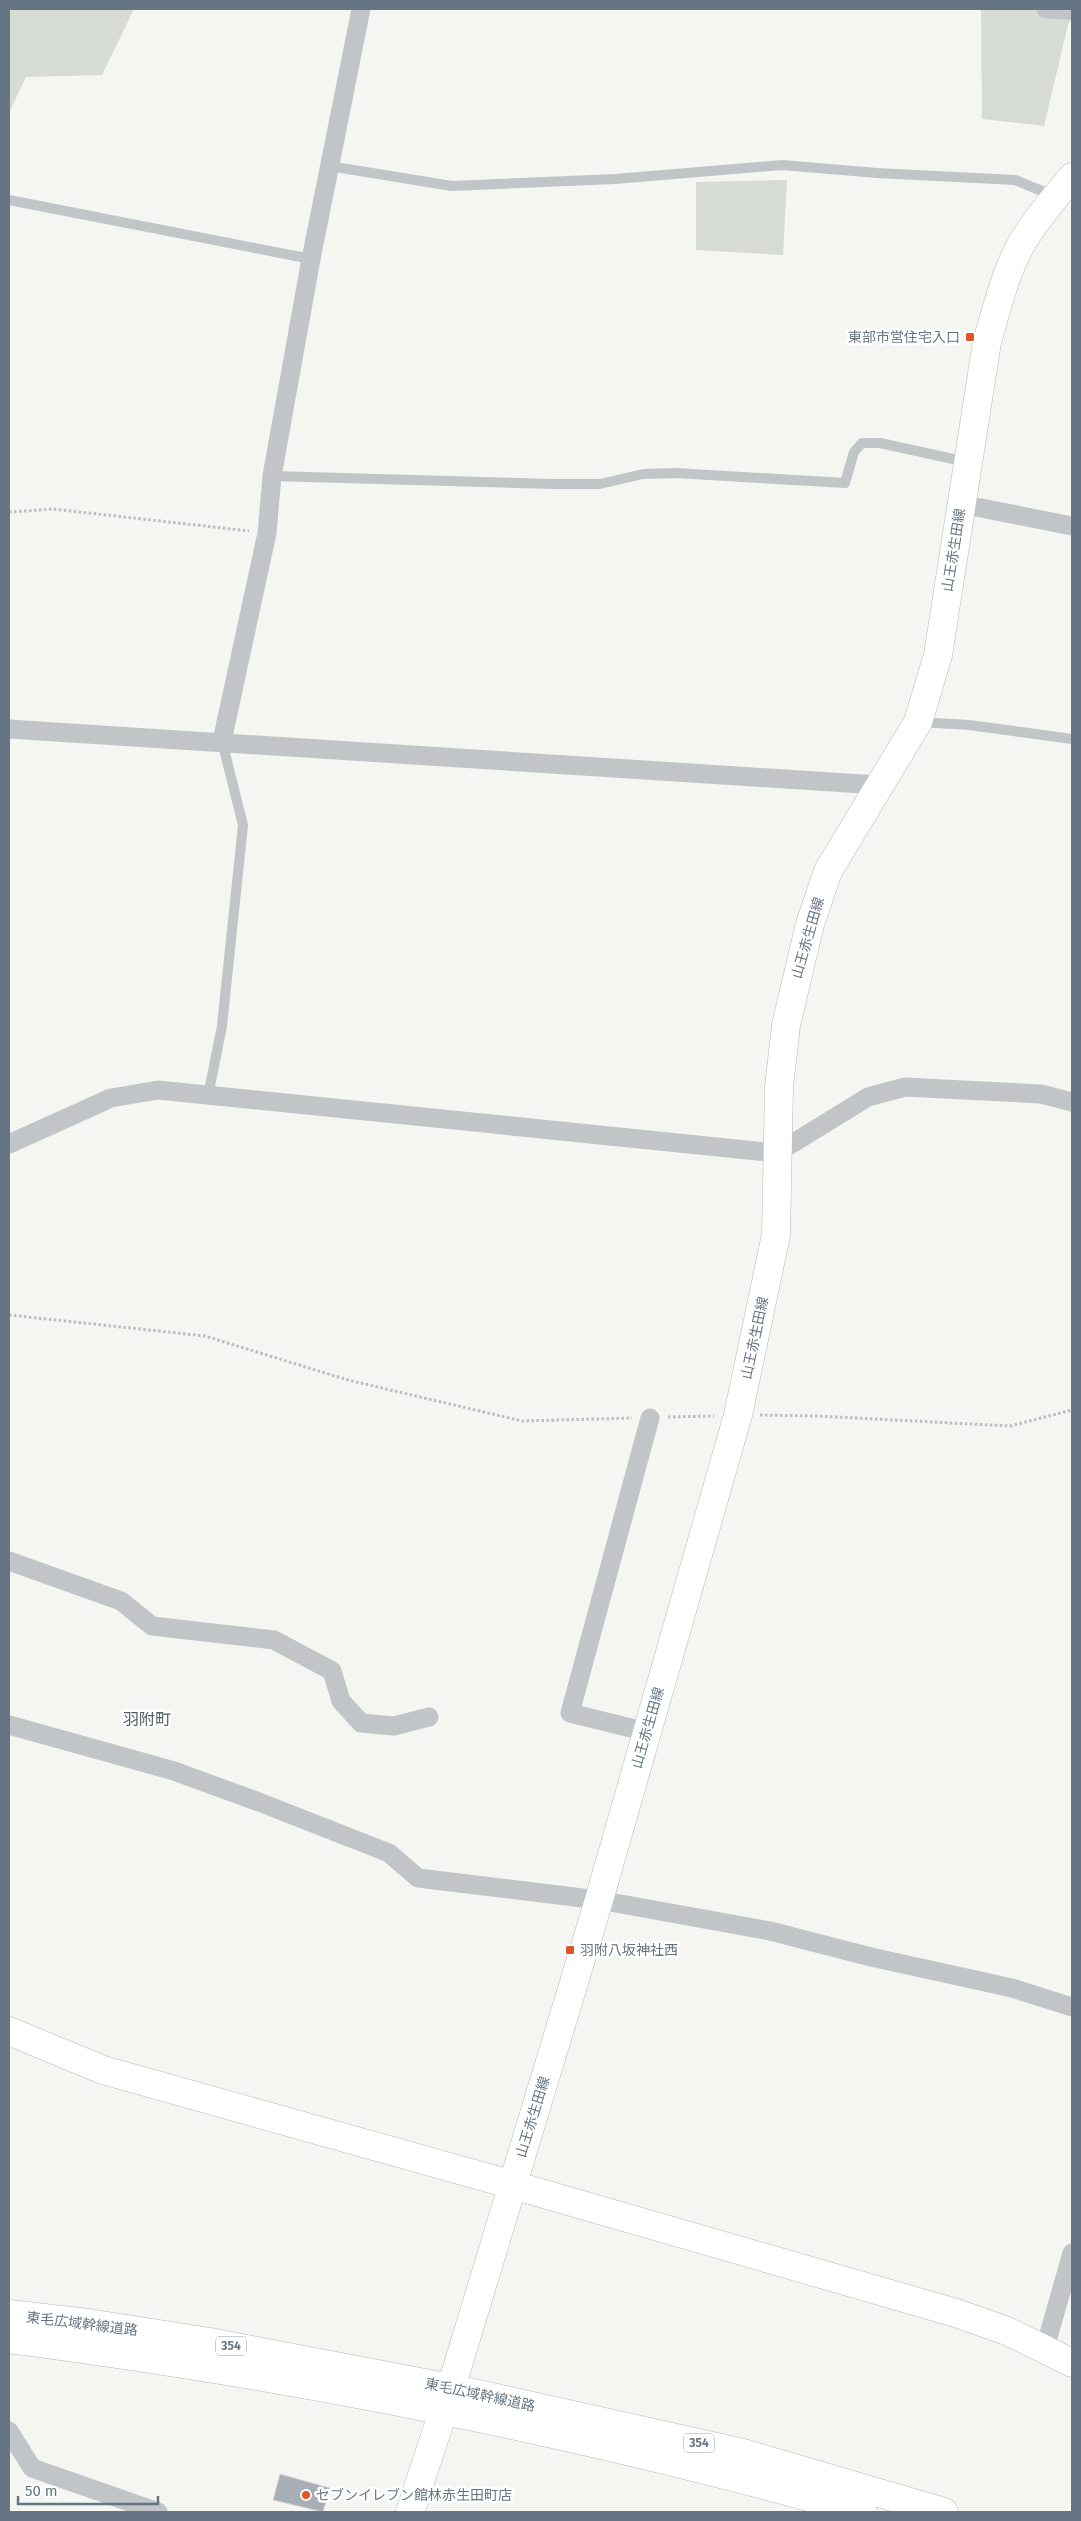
<svg xmlns="http://www.w3.org/2000/svg" width="1081" height="2521" font-family="'Fira Sans','Noto Sans JP',sans-serif">
<style>
.green{fill:#d6dcd3}
.building{fill:#a7afb5;stroke:#d7d7d5}
.lines{fill:none;stroke-linecap:round;stroke-linejoin:round}
.secondary-casing{stroke:#b3b8bd;stroke-width:29}
.highway-casing{stroke:#b4b7ba;stroke-width:29}
.path{stroke:#bbbdbf;stroke-width:3;stroke-dasharray:2.5 2.5;stroke-linecap:butt}
.lane{stroke:#c1c5c8;stroke-width:10}
.street{stroke:#c1c5c8;stroke-width:19}
.secondary{stroke:#fff;stroke-width:28}
.highway{stroke:#fff;stroke-width:28}
.poi-dot{fill:#e05528;stroke:#fff;stroke-width:2}
.labels{text-anchor:middle;dominant-baseline:central;stroke-width:5;stroke-linejoin:round;paint-order:stroke}
.shield{fill:#fff;stroke:#939ea8;stroke-width:1}
.shield-label{font-size:12px;font-weight:bold;fill:#657583}
.poi-label{font-size:14px;fill:#657583;stroke:#fff;text-anchor:start}
.street-label{font-size:14px;fill:#657583;stroke:#fff}
.quarter-label{font-size:16px;fill:#535e68;stroke:#fff}
</style>
<rect width="100%" height="100%" fill="#f5f6f2"/>
<path class="green" d="M 9,9 L 134,9 L 102,75 L 26,77 L 9,113 Z
M 981,9 L 1072,9 L 1072,18 L 1068,25 L 1044,126 L 982,119 Z
M 787,180 L 783,255 L 696,250 L 696,182 Z"/>
<path class="building" d="M 280,2474 L 330,2488 L 323,2512 L 273,2500 Z"/>
<g class="lines">
<defs>
<path id="secondary" d="M 9,2031 L 103,2070 L 513,2185 L 956,2313 L 1007,2331 L 1072,2363
M 410,2512 L 451,2388 L 599,1900 L 738,1415 L 776,1235 L 779,1087 L 786,1025 L 810,924 L 828,871 L 918,722 L 938,655 L 987,342 C 997,308 1005,272 1023,241 C 1037,218 1055,197 1072,177"/>
<path id="highway" d="M 9,2314 L 88,2323 L 210,2342 L 451,2388 L 743,2453 L 944,2512
M 9,2339 C 297,2376 583,2433 863,2512"/>
</defs>
<use href="#secondary" class="secondary-casing"/>
<use href="#highway" class="highway-casing"/>
<path class="path" d="M 9,512 L 53,509 L 249,531
M 9,1315 L 205,1336 L 348,1380 L 522,1421 L 632,1418
M 760,1415 L 817,1416 L 1010,1426 L 1072,1410
M 668,1417 L 714,1416"/>
<path class="lane" d="M 329,166 L 452,186 L 615,179 L 782,165 L 877,173 L 1015,180 L 1054,196
M 9,200 L 311,259
M 272,476 L 553,484 L 600,484 L 643,474 L 675,473 L 845,483 L 854,452 L 862,443 L 880,443 L 967,462
M 919,722 L 969,725 L 1072,739
M 208,1096 L 222,1026 L 243,825 L 222,741"/>
<path class="street" d="M 1046,9 L 1072,10
M 961,504 L 1072,526
M 9,729 L 878,785
M 222,741 L 267,533 L 272,476 L 311,259 L 361,9
M 9,1144 L 111,1098 L 158,1090 L 777,1153 L 868,1097 L 905,1087 L 1041,1094 L 1072,1102
M 9,1561 L 121,1601 L 152,1626 L 274,1640 L 332,1671 L 341,1701 L 361,1723 L 394,1726 L 429,1717
M 9,1725 L 174,1771 L 259,1802 L 389,1853 L 418,1878 L 599,1900 L 770,1931 L 871,1957 L 1012,1988 L 1072,2007
M 647,1732 L 570,1713 L 650,1418
M 1045,2348 L 1072,2253
M 9,2431 L 32,2468 L 158,2512"/>
<use href="#secondary" class="secondary"/>
<use href="#highway" class="highway"/>
</g>
<g class="poi-dot">
<rect x="965" y="332" width="10" height="10" rx="2.5"/>
<rect x="565" y="1945" width="10" height="10" rx="2.5"/>
<circle cx="306" cy="2495" r="5"/>
</g>
<g class="labels">
<g class="shield">
<rect x="216" y="2336.5" width="30" height="19" rx="4"/>
<rect x="684" y="2433.5" width="30" height="19" rx="4"/>
</g>
<g class="shield-label">
<text x="231" y="2346">354</text>
<text x="699" y="2443">354</text>
</g>
<g class="poi-label">
<text x="960" y="337" text-anchor="end">東部市営住宅入口</text>
<text x="580" y="1950">羽附八坂神社西</text>
<text x="316" y="2495">セブンイレブン館林赤生田町店</text>
</g>
<g class="street-label">
<text transform="translate(954 550) rotate(-81)">山王赤生田線</text>
<text transform="translate(808 938) rotate(-74)">山王赤生田線</text>
<text transform="translate(755 1338) rotate(-78)">山王赤生田線</text>
<text transform="translate(648 1728) rotate(-74)">山王赤生田線</text>
<text transform="translate(533 2117) rotate(-73)">山王赤生田線</text>
<text transform="translate(82 2324) rotate(7)">東毛広域幹線道路</text>
<text transform="translate(480 2395) rotate(12)">東毛広域幹線道路</text>
</g>
<g class="quarter-label">
<text x="147" y="1719">羽附町</text>
</g>
</g>
<rect width="1081" height="2521" fill="none" stroke="#657583" stroke-width="20"/>
<path d="M18 2496v8h140v-8" fill="none" stroke="#657583" stroke-width="2.5"/>
<text x="25" y="2496" font-size="15" fill="#657583" stroke="#ffffff" stroke-width="4" paint-order="stroke">50 m</text>
</svg>
